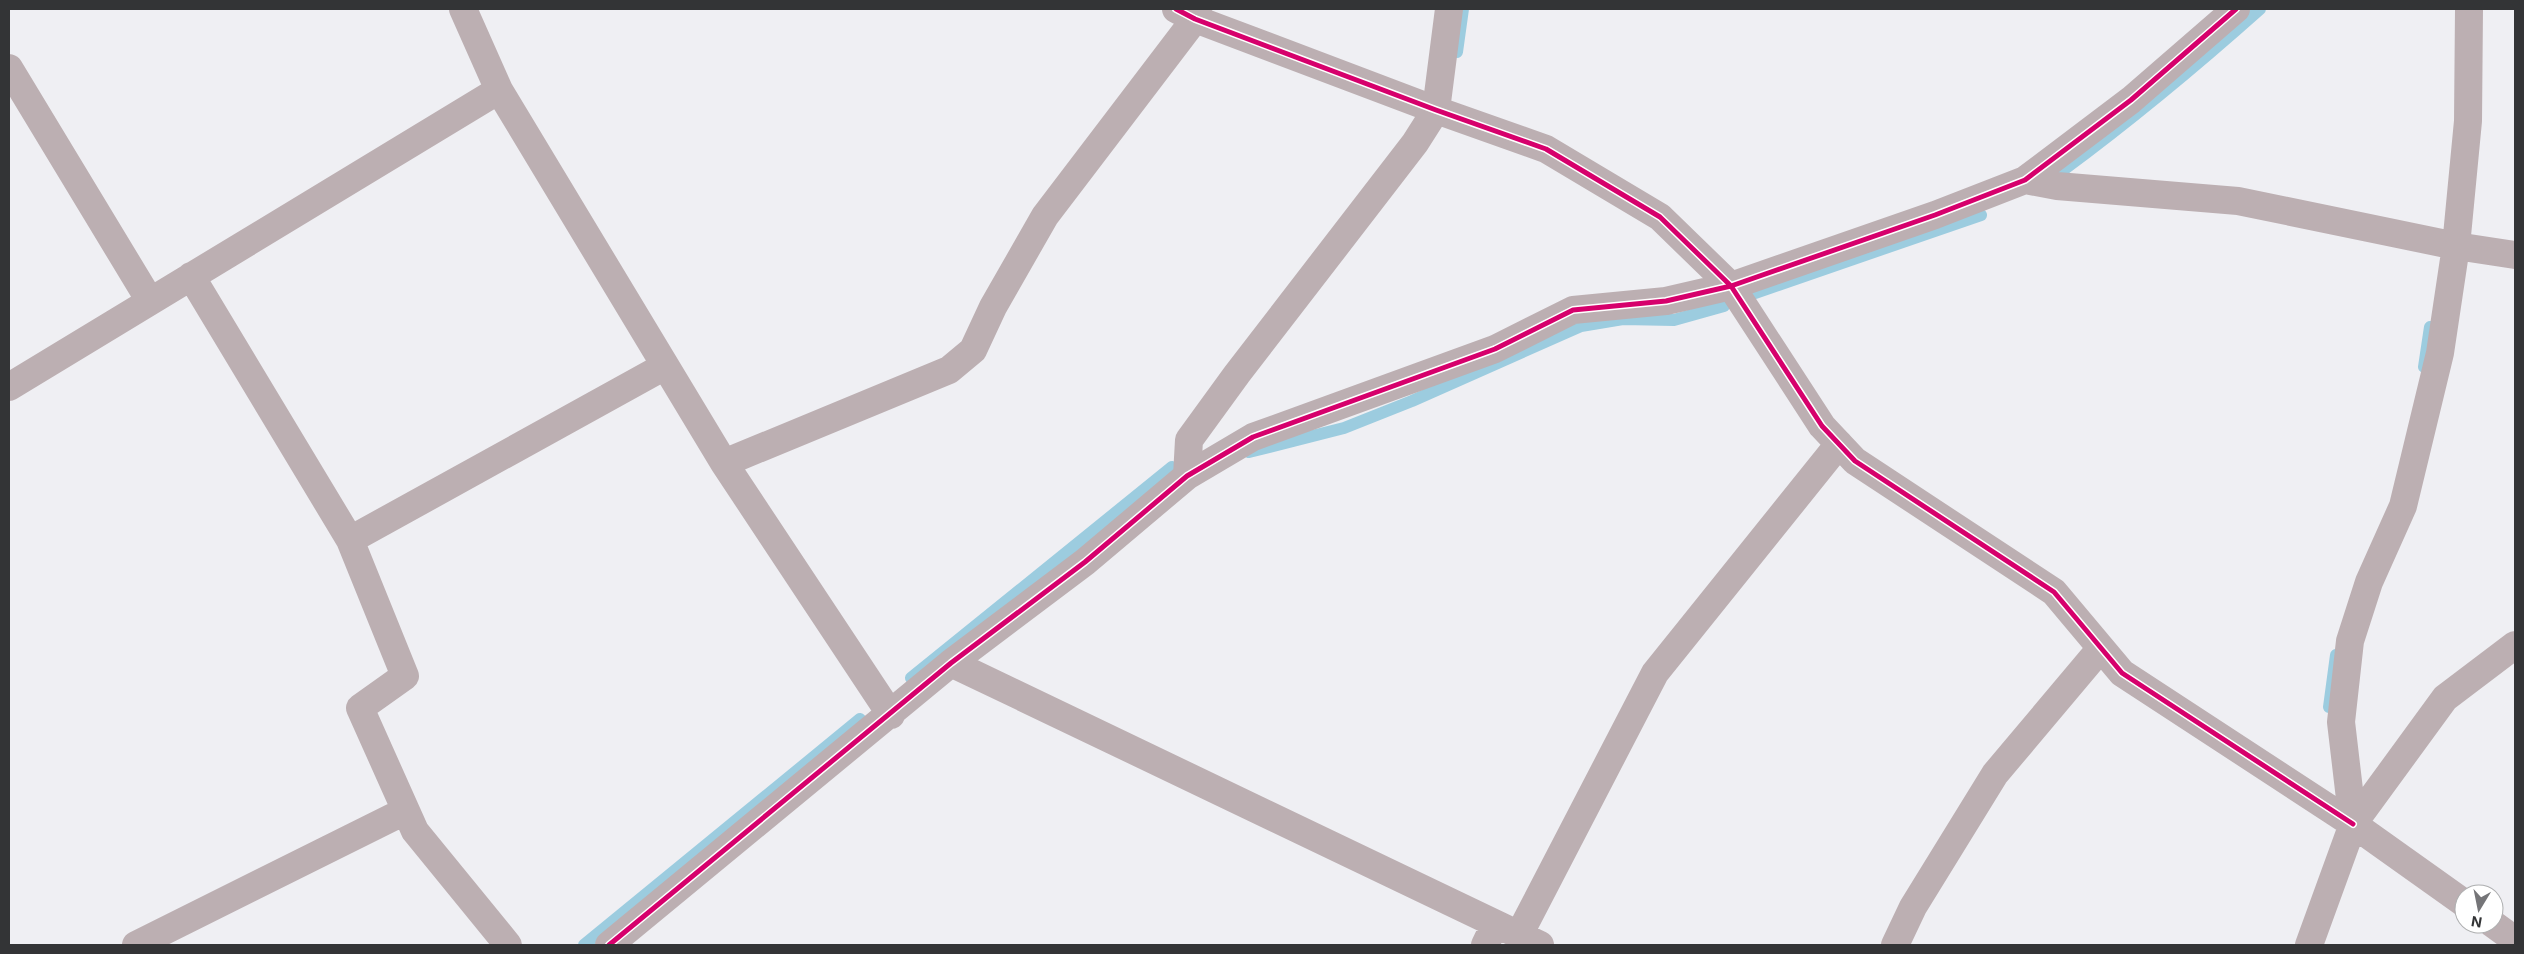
<svg xmlns="http://www.w3.org/2000/svg" width="2524" height="954" font-family="Inter,sans-serif">
<style>
.lines{fill:none;stroke-linecap:round;stroke-linejoin:round}
.stream{stroke:#9cccdf;stroke-width:12}
.street{stroke:#bcafb2;stroke-width:28}
.cycleway-casing{stroke:#fff;stroke-width:8}
.cycleway{stroke:#d6006c;stroke-width:5}
</style>
<rect width="100%" height="100%" fill="#efeff3"/>
<g class="lines">
<path class="stream" d="M 1457,52 L 1463,9
M 2062,171 C 2131,120 2196,66 2260,9
M 1755,293 L 1981,215
M 2424,367 L 2430,327
M 1249,452 L 1344,428 L 1412,401 L 1581,326 L 1623,319 L 1674,320 L 1724,306
M 911,678 L 1172,467
M 2329,707 L 2336,655
M 584,945 L 860,719"/>
<path class="street" d="M 463,9 L 499,90 L 724,463 L 891,715
M 1176,9 L 1195,19 L 1436,110 L 1546,149 L 1660,217 L 1731,286 L 1822,426 L 1855,461 L 2054,592 L 2122,673 L 2353,824
M 9,68 L 150,301
M 2025,180 L 2057,186 L 2238,201 L 2456,246 L 2515,255
M 191,276 L 350,540 L 405,676 L 360,708 L 415,831 L 508,945
M 9,387 L 499,90
M 724,463 L 949,370 L 973,350 L 993,307 L 1045,216 L 1195,19 L 1198,9
M 1187,476 L 1189,440 L 1237,374 L 1415,143 L 1436,110 L 1449,9
M 350,540 L 665,366
M 951,663 L 1540,945
M 2464,903 L 2353,824 L 2445,698 L 2515,645
M 2493,924 L 2515,940
M 1519,935 L 1655,673 L 1839,444
M 136,945 L 405,811
M 609,945 L 951,663 L 1085,562 L 1187,476 L 1253,437 L 1495,349 L 1573,310 L 1666,301 L 1731,286 L 1935,215 L 2025,180 L 2131,100 L 2236,9
M 1485,945 L 1495,924
M 1895,945 L 1913,907 L 1995,774 L 2101,648
M 2309,945 L 2353,824 L 2341,722 L 2350,641 L 2369,582 L 2403,506 L 2440,353 L 2456,246 L 2468,121 L 2469,9"/>
<defs>
<path id="cycleway" d="M 1176,9 L 1195,19 L 1436,110 L 1546,149 L 1660,217 L 1731,286 L 1822,426 L 1855,461 L 2054,592 L 2122,673 L 2353,824
M 609,945 L 951,663 L 1085,562 L 1187,476 L 1253,437 L 1495,349 L 1573,310 L 1666,301 L 1731,286 L 1935,215 L 2025,180 L 2131,100 L 2236,9"/>
</defs>
<use href="#cycleway" class="cycleway-casing"/>
<use href="#cycleway" class="cycleway"/>
</g>
<rect width="2524" height="954" fill="none" stroke="#333436" stroke-width="20"/>
<g transform="translate(2479 909) rotate(190)"><circle r="24" fill="#ffffff" stroke="#adaeaf"/>
<path d="M0-4L9 19L0 12L-9 19Z" fill="#757578"/>
<text y="-8" font-size="14" font-weight="bold" text-anchor="middle" fill="#333436">N</text>
</g>
</svg>
